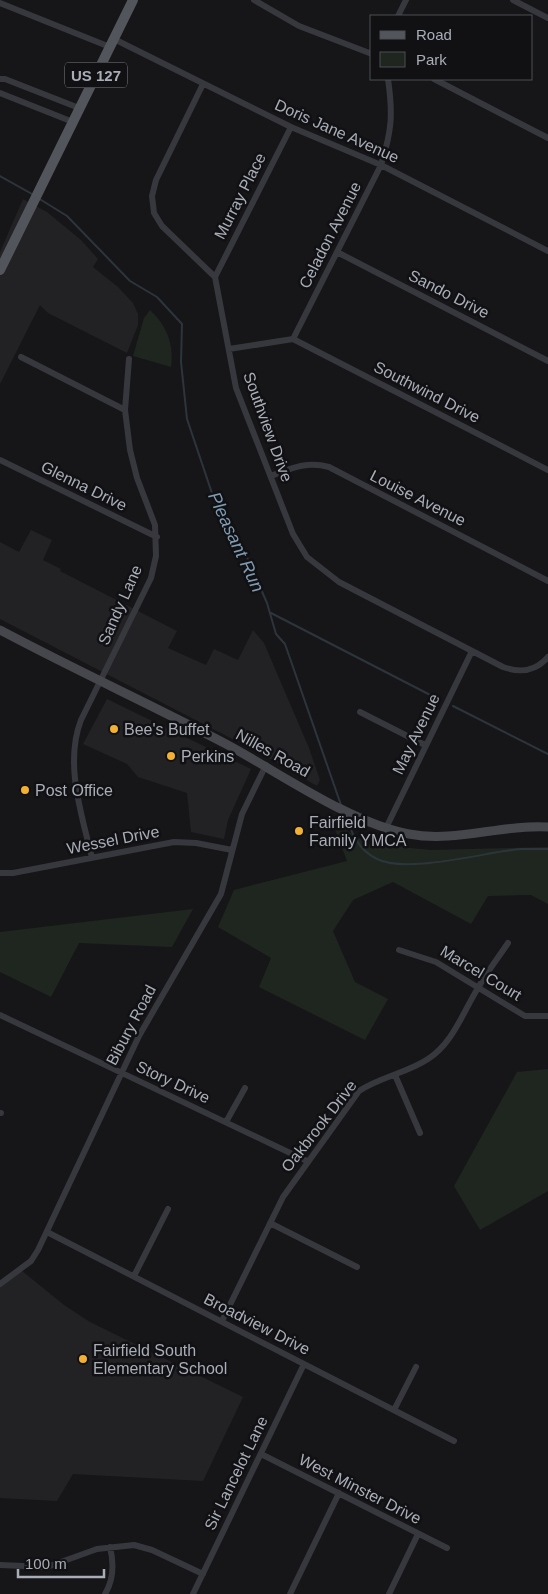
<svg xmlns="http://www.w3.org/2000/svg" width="548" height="1594" font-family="Arial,sans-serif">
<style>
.built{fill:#222225}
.green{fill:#1e261f}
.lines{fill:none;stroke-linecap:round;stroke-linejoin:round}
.stream{stroke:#2c353c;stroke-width:2}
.street{stroke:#37383d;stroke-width:6}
.secondary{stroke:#45474d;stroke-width:9}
.primary{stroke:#53555c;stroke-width:10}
.poi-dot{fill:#f2b134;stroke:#111113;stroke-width:2}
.labels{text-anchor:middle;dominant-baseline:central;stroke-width:5;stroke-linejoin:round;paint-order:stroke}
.shield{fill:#111113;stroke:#7b7e86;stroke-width:1}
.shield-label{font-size:15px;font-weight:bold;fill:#a8adb8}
.street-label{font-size:16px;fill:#a8adb8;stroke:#111113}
.poi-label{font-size:16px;fill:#a8adb8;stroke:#111113;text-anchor:start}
.water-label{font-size:18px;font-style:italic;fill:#7f9bb3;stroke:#111113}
</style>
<rect width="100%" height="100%" fill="#161618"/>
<path class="built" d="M 23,199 L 47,212 L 81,240 L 98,259 L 93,267 L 118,287 L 133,303 L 138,314 L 138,325 L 127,353 L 48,313 L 40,305 L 0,384 L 0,252 Z
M 31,530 L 52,540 L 43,560 L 61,569 L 60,571 L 177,631 L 168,648 L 206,665 L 214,649 L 238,660 L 253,630 L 264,643 L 309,748 L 320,780 L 317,786 L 267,757 L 0,619 L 0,542 L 19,552 Z
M 107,699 L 251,769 L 228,820 L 224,839 L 191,832 L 187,793 L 138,777 L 127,764 L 83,744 Z
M 21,1270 L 64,1305 L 90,1322 L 243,1397 L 203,1481 L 73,1474 L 57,1501 L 0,1498 L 0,1284 Z"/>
<path class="green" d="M 150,310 C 167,326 174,344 171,367 L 133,356 L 144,318 Z
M 332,821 L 368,844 L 431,850 L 548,847 L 548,904 L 531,895 L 488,896 L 471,924 L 393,882 L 353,900 L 333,931 L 355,982 L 388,999 L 365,1040 L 259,987 L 271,958 L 218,927 L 234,890 L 347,861 Z
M 193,909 L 172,947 L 79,943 L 51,997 L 0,972 L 0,932 Z
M 548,1069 L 548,1191 L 480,1230 L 454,1186 L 517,1072 Z"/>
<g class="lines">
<path class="stream" d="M 0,176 L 32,194
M 38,198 L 67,216 L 130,281 L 157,297 L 182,324 L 181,362 L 187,419 L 220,517 L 246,555 L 267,603 L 276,634 L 285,644 L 341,805
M 271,613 L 440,700
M 453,706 L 548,754
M 345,814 C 351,832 358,850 377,859 C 407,874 486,852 521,849 C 530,849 539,849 548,849"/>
<path class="street" d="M 254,0 L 299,26 L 372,54
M 513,0 L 548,18
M 0,3 L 110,47
M 398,16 L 406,0
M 114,39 L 291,127 L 381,165 L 548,251
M 0,79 L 5,79 L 79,108
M 434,79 L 548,138
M 203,84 L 156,180 L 152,196 L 154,213 L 162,226 L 215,277 L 236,388 L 293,534 L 307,557 L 339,582 L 503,667 C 520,673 535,672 548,657
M 0,93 L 73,122
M 337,252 L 548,361
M 215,277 L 291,127
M 293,339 L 548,470
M 293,339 L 381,165 C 392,130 393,114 388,79
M 229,349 L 293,339
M 21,357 L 125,410
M 0,460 L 157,537
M 271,476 C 292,468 307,461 329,467 L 548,581
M 360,712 L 425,745
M 386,828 L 472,651
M 92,858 C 82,815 64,764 81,720 L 151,578 L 156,556 L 155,525 L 137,478 L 130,450 L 125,410 L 129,359
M 0,873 L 13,873 L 174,842 L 196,843 L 232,850
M 399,950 L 436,962 L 525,1016 L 548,1016
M 0,1015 L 307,1161
M 395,1075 L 420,1133
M 0,1113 L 1,1113
M 226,1122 L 245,1088
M 270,1223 L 357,1267
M 47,1232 L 454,1441
M 134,1276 L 168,1209
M 0,1284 L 31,1261 L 38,1250 L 139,1036 L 221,894 L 242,814 L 266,765
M 222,1321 L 283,1197 L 359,1091 C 380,1077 407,1073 428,1059 C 453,1043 463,1012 478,988 C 487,972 498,958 508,943
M 394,1410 L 416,1367
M 261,1454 L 447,1548
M 0,1565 L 47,1567 L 97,1549 L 134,1545 L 152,1550 L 203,1574
M 105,1594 C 114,1579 114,1563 110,1547
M 193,1594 L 304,1364
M 290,1594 L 339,1493
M 389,1594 L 418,1534"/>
<path class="secondary" d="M 0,630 C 75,670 152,705 226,744 C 280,773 350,823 409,834 C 455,843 502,824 548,827"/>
<path class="primary" d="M 0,270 L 133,0"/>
</g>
<g class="poi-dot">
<circle cx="114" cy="729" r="5"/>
<circle cx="171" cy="756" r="5"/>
<circle cx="25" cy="790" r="5"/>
<circle cx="299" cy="831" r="5"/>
<circle cx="83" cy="1359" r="5"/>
</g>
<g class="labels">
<rect class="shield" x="65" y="62.5" width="62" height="25" rx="4"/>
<g class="shield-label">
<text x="96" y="75">US 127</text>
</g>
<g class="street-label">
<text transform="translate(337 131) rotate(24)">Doris Jane Avenue</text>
<text transform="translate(240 196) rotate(-63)">Murray Place</text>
<text transform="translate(330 235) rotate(-63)">Celadon Avenue</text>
<text transform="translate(449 294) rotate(27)">Sando Drive</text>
<text transform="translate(427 392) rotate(27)">Southwind Drive</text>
<text transform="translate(268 427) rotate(70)">Southview Drive</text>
<text transform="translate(84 486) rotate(26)">Glenna Drive</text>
<text transform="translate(418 498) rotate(27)">Louise Avenue</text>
<text transform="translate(120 605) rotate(-66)">Sandy Lane</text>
<text transform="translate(416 734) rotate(-64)">May Avenue</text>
<text transform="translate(273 753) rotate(29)">Nilles Road</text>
<text transform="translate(113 840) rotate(-11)">Wessel Drive</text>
<text transform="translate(481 973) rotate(31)">Marcel Court</text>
<text transform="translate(131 1025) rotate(-62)">Bibury Road</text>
<text transform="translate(173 1082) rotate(25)">Story Drive</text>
<text transform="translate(319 1126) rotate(-52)">Oakbrook Drive</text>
<text transform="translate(257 1324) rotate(27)">Broadview Drive</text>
<text transform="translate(236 1473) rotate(-64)">Sir Lancelot Lane</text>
<text transform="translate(360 1489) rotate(27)">West Minster Drive</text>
</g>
<g class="poi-label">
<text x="124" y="729">Bee's Buffet</text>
<text x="181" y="756">Perkins</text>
<text x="35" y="790">Post Office</text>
<text x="309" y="822">Fairfield<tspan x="309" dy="18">Family YMCA</tspan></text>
<text x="93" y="1350">Fairfield South<tspan x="93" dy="18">Elementary School</tspan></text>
</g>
<g class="water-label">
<text transform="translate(236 542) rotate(65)">Pleasant Run</text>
</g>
</g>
<rect x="370" y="15" width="162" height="65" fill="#111113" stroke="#4d4f55"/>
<rect x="380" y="31" width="25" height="8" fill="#53555c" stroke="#4d4f55"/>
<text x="416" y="40" font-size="15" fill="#a8adb8">Road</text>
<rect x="380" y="52" width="25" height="15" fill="#1e261f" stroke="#4d4f55"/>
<text x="416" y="65" font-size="15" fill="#a8adb8">Park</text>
<path d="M18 1569v8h86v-8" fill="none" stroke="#a8adb8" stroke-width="2.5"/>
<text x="25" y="1569" font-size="15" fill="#a8adb8" stroke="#111113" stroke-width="4" paint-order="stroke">100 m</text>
</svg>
